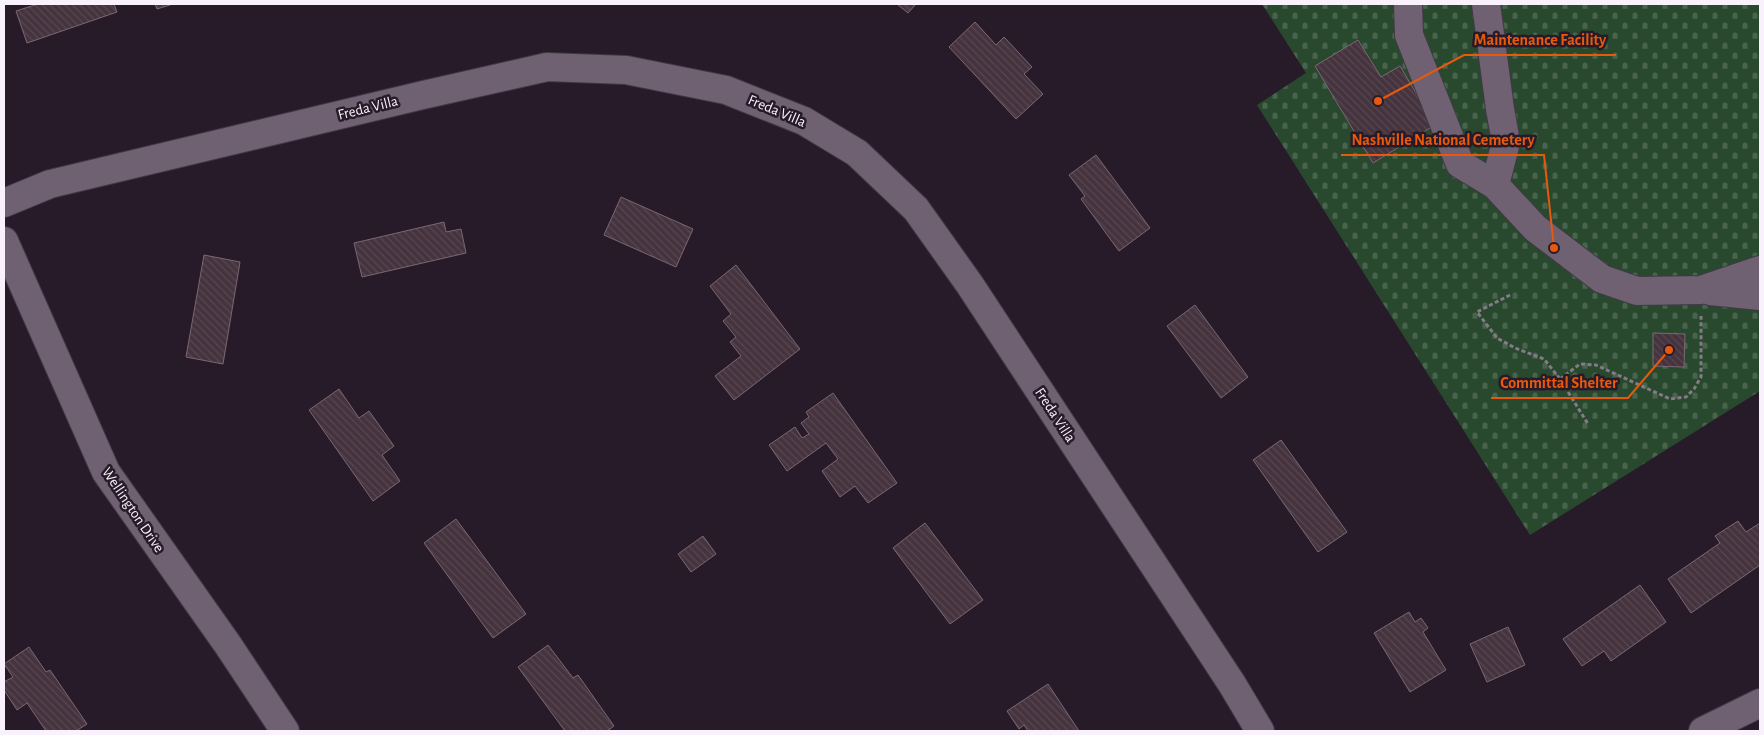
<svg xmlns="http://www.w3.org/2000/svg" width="1764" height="735" font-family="'Alegreya Sans',sans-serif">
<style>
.cemetery{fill:url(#cemetery-stones)}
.building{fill:url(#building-back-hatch);stroke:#7c6774}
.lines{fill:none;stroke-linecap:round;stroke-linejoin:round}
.minor-casing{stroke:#423945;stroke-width:30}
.path{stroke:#857b87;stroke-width:3;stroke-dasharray:4 2.5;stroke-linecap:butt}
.minor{stroke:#6f6072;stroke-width:28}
.labels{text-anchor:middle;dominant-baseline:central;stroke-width:5;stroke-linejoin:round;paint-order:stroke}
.street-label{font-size:15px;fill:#f9f1fb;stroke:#271b29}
.leader{fill:none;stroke:#e8590c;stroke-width:2}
.callout-dot{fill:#e8590c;stroke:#271b29;stroke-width:2}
.callout-label{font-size:16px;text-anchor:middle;font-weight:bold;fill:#e8590c;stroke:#271b29;stroke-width:5;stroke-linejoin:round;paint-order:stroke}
</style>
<defs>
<pattern id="cemetery-stones" width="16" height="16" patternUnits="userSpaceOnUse" patternTransform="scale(1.25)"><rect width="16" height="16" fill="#29492e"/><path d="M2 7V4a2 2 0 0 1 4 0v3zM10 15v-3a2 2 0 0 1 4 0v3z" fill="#49644d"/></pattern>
<pattern id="building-back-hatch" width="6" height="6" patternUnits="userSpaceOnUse" patternTransform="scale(1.25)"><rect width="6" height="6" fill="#45333e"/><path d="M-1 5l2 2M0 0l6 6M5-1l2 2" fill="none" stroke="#574751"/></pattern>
</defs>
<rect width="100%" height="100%" fill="#271b29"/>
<path class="cemetery" d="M 1262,4 L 1760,4 L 1760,391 L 1530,535 L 1257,105 L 1306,73 Z"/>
<path class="building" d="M 38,4 L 114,4 L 117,12 L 27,43 L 16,11 Z
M 155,4 L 173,4 L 157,9 Z
M 897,4 L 916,4 L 908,13 Z
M 975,22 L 996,45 L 1004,37 L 1032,67 L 1024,74 L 1043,94 L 1016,119 L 949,47 Z
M 1358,40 L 1381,77 L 1400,66 L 1435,125 L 1373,163 L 1315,66 Z
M 1096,155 L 1150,228 L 1119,251 L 1081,199 L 1085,196 L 1069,175 Z
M 621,197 L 693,229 L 676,267 L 604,235 Z
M 444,222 L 446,232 L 461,229 L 466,253 L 362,277 L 354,243 Z
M 204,255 L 240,262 L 223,364 L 186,357 Z
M 736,265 L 800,349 L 734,400 L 715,376 L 741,356 L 730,342 L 736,337 L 723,321 L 731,314 L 710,286 Z
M 1195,305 L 1248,377 L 1221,398 L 1167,326 Z
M 1653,333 L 1685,334 L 1684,367 L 1653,366 Z
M 339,389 L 359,418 L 369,411 L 394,446 L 382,455 L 400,481 L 373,501 L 309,410 Z
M 833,393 L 897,483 L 868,503 L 855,486 L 840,497 L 822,471 L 838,459 L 826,443 L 787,471 L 769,445 L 795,427 L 802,438 L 809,434 L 801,423 L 809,417 L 806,412 Z
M 1281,440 L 1347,532 L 1318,552 L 1253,460 Z
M 456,519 L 526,614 L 493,638 L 424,543 Z
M 1738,521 L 1746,532 L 1760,523 L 1760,565 L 1691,613 L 1668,579 L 1720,543 L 1715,536 Z
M 925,523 L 983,600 L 950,624 L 893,548 Z
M 703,536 L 716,554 L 691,572 L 678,554 Z
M 1640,585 L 1666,622 L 1611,661 L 1604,651 L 1582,666 L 1563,639 Z
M 1409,612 L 1415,622 L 1421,618 L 1428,628 L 1423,632 L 1446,670 L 1410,692 L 1374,633 Z
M 1508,627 L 1525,665 L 1487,682 L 1470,644 Z
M 548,645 L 573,678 L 578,675 L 614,726 L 607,731 L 565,731 L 518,667 Z
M 29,647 L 46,672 L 50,670 L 87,724 L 76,731 L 46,731 L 27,703 L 17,710 L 4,690 L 4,682 L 13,677 L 4,664 Z
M 1048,684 L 1079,731 L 1028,731 L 1024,725 L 1019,729 L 1007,711 Z"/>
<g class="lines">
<defs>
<path id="minor" d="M 1408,4 L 1409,35 L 1460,164 L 1495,185 L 1535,228 L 1602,279 L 1637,291 L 1701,290 L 1760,270
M 1486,4 L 1500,109 L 1506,142 L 1495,185
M 4,203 L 50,184 L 423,95 L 547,67 L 626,70 L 726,90 L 804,121 L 857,153 L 916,209 L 970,285 L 1232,684 L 1260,731
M 4,241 L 106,472 L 228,645 L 285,731
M 1710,291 L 1760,296
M 1703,731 L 1760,703"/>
</defs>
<use href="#minor" class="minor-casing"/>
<path class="path" d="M 1510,295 L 1477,312 L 1497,338 L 1515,348 L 1544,359 L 1560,379 L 1588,424
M 1560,379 L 1580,364 L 1596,365 L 1670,399 L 1686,397 L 1694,389 L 1701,377 L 1701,316"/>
<use href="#minor" class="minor"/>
</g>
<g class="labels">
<g class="street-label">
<text transform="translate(368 108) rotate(-14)">Freda Villa</text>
<text transform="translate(777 111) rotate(23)">Freda Villa</text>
<text transform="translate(1055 415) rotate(57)">Freda Villa</text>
<text transform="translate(133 510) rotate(56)">Wellington Drive</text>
</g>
</g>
<path class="leader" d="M1378 101L1464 55H1616M1554 248L1544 155H1341M1669 350L1628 398H1491"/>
<g class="callout-dot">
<circle cx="1378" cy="101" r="5"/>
<circle cx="1554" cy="248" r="5"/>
<circle cx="1669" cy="350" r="5"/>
</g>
<g class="callout-label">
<text x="1540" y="45">Maintenance Facility</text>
<text x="1443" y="145">Nashville National Cemetery</text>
<text x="1559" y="388">Committal Shelter</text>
</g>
<rect width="1764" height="735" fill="none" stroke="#f9f1fb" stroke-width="10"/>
</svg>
